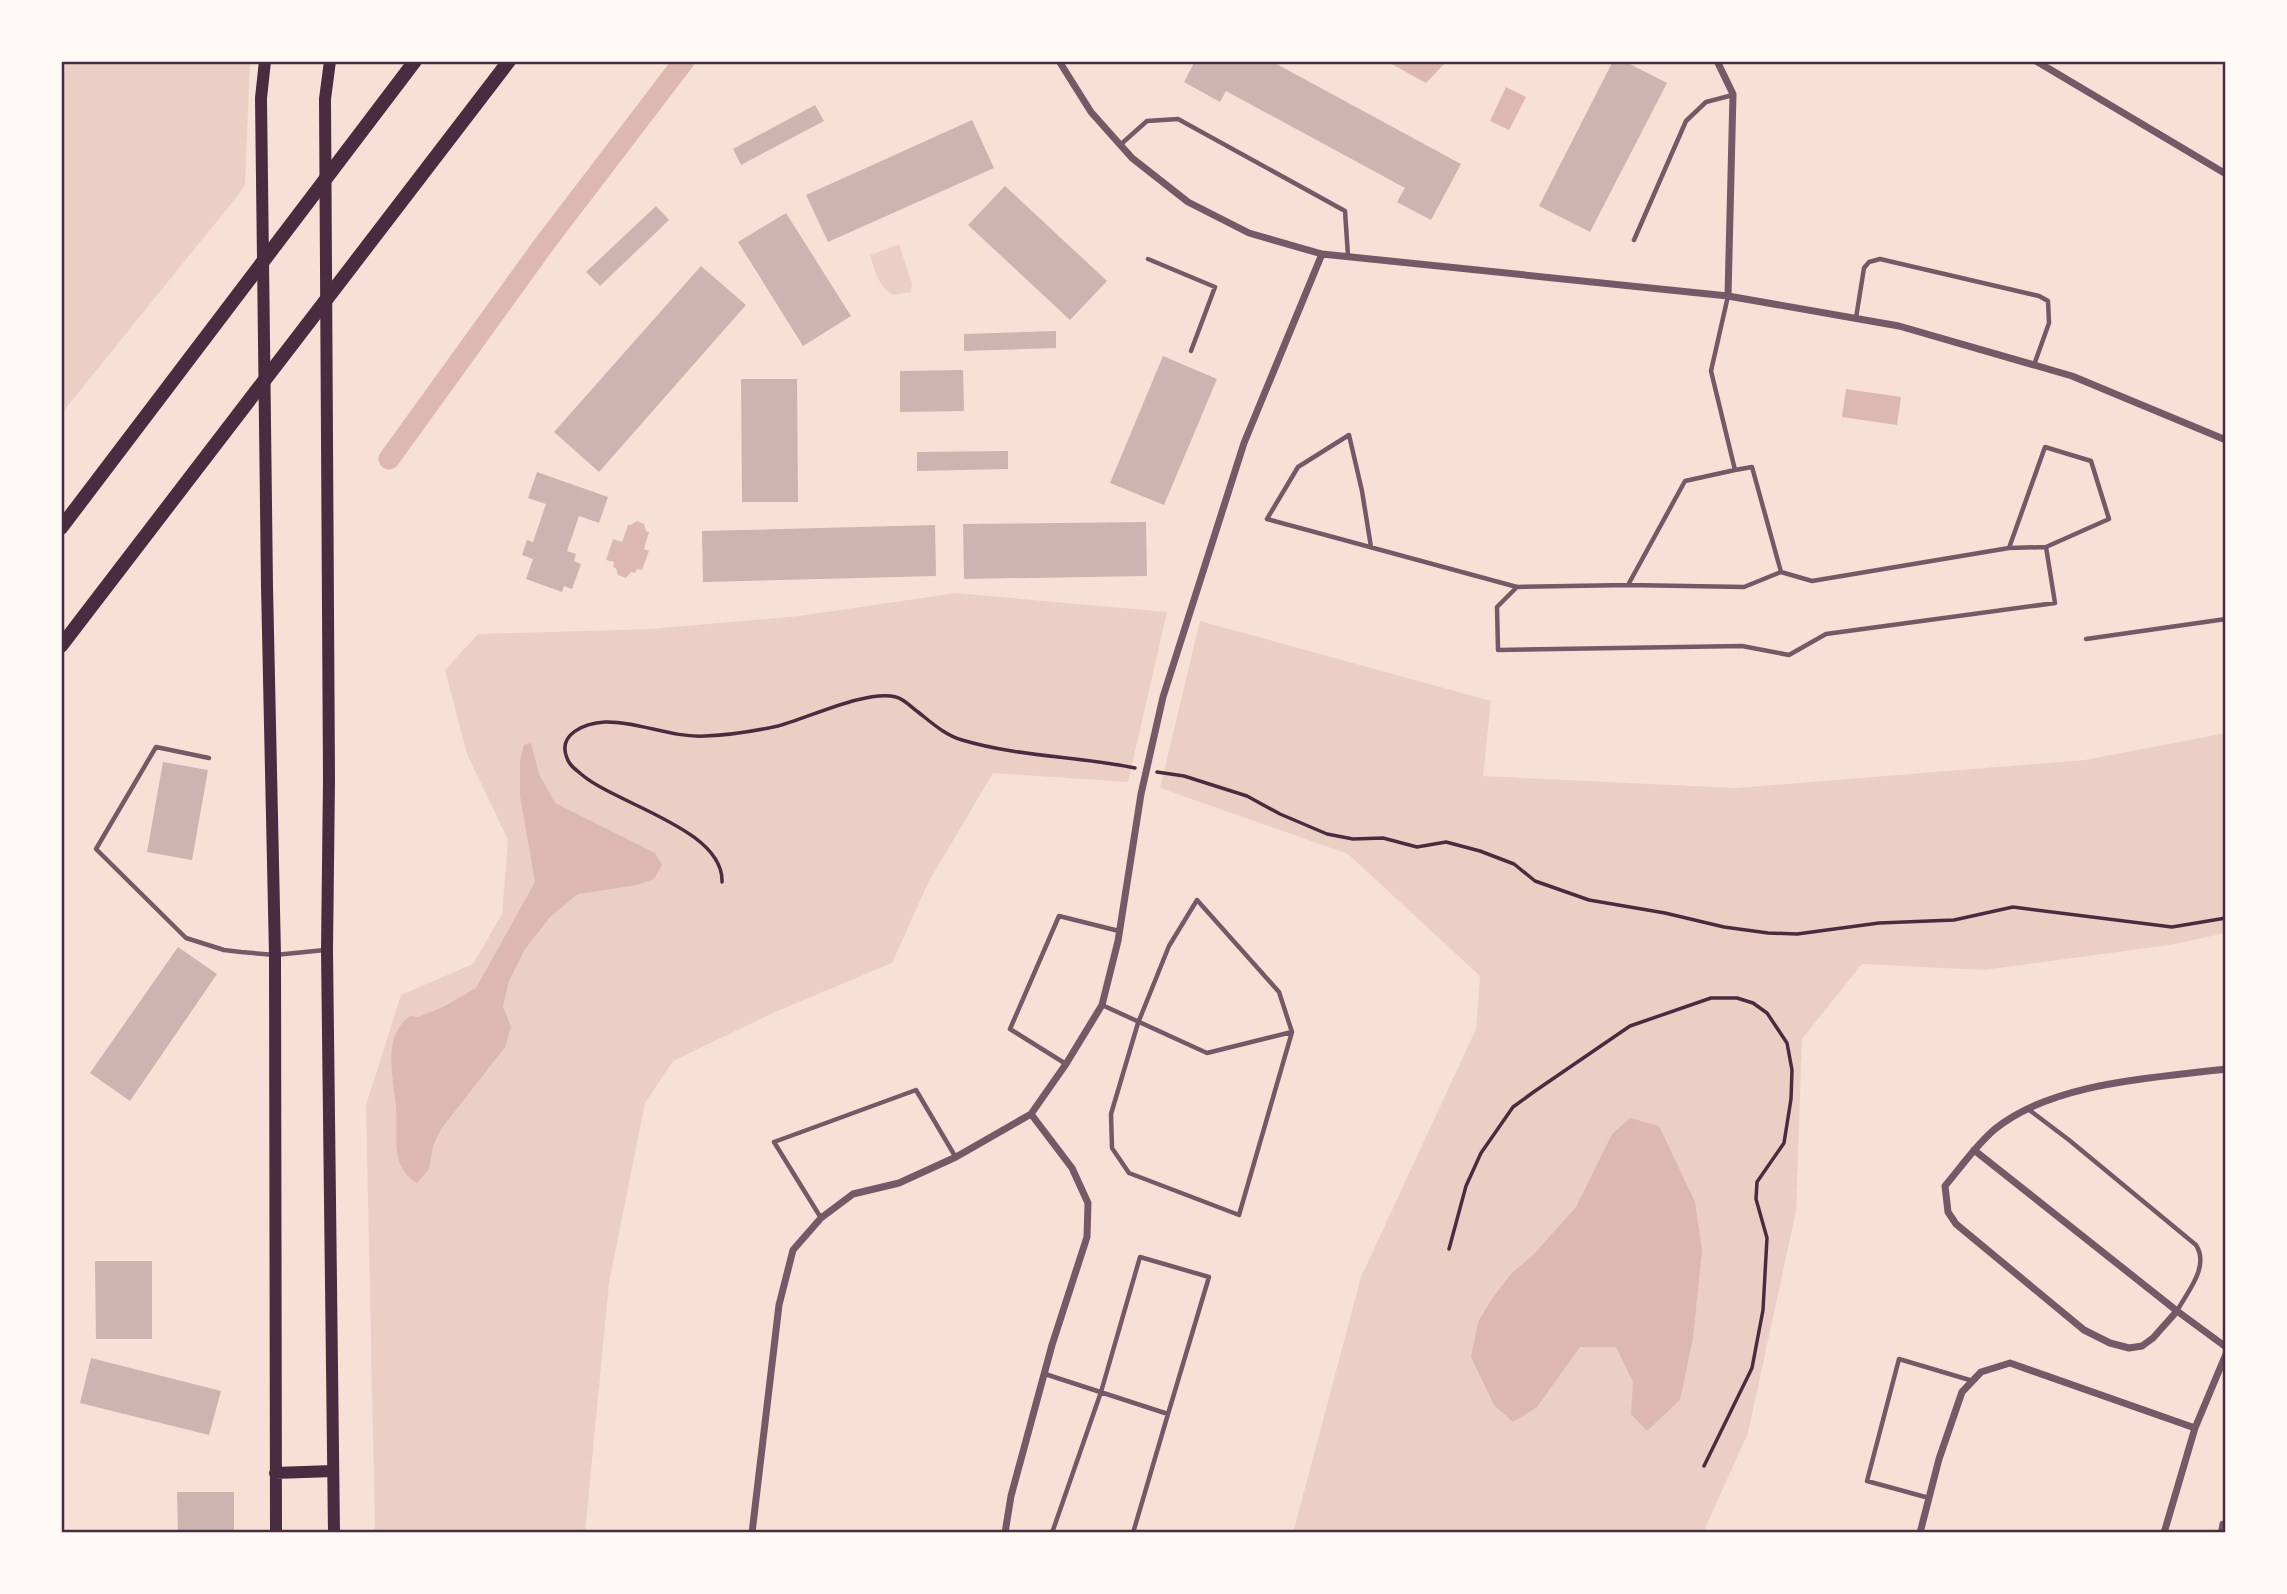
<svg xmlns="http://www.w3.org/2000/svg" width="2287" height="1594" font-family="Karla,sans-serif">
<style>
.green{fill:#ebcfc5}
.water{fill:#dcb8b0}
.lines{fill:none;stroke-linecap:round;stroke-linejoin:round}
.canal{stroke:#dcb8b0;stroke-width:21}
.building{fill:#ccb4b1}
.path{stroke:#4a2c40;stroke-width:3.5}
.service{stroke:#755966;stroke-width:4.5}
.minor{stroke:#755966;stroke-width:7}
.primary{stroke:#4a2c40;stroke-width:12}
.motorway{stroke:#4a2c40;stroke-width:14}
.neatline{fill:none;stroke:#4a2c40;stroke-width:2.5}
</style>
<rect width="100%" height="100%" fill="#f7e1d7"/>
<path class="green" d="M 61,61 L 250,61 L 245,184 L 239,194 L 61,414 Z
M 899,244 L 912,284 L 911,292 L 893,295 C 878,286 875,271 870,255 Z
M 956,593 L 1167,612 L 1128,782 L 993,773 L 929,881 L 892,963 L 775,1012 L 673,1061 L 645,1103 L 609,1283 L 585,1533 L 375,1533 L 366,1105 L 401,995 L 473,964 L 502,914 L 508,840 L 467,754 L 445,670 L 478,634 L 651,629 L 799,616 Z
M 1200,621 L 1491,701 L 1483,776 L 1736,788 L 2085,760 L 2226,733 L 2226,933 L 2170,945 L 1984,970 L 1862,964 L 1802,1039 L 1796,1211 L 1748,1433 L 1703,1533 L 1293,1533 L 1361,1277 L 1476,1029 L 1480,976 L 1348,854 L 1160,788 Z"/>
<path class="water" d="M 1386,61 L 1447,61 L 1426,83 Z
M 1506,87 L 1526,97 L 1509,130 L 1490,121 Z
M 1846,389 L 1901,397 L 1897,425 L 1842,417 Z
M 637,521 L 644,524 L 646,531 L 649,532 L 644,549 L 649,551 L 642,570 L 637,569 L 635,573 L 631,572 L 626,578 L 618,575 L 616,568 L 613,567 L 614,562 L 606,560 L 613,539 L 622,542 L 628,525 L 631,525 Z
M 531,743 L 539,774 L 555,803 L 655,853 L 662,865 L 654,879 L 637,885 L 578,894 L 551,916 L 525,949 L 509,981 L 503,1006 L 511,1027 L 505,1047 L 441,1129 L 433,1146 L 429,1169 L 417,1183 C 408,1178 401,1169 398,1158 C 395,1143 397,1124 396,1108 C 394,1079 381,1037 410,1016 L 418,1017 L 443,1007 L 476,988 L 535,882 L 520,796 L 520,760 L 524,745 Z
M 1630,1118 L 1659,1126 L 1695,1202 L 1702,1250 L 1693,1338 L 1680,1400 L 1647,1431 L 1631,1414 L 1633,1382 L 1616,1347 L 1580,1347 L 1537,1407 L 1513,1422 L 1494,1405 L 1471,1357 L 1478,1322 L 1493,1297 L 1512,1273 L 1534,1254 L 1576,1207 L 1612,1134 Z"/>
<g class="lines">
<path class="canal" d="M 389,459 L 545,243 L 684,61"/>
</g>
<path class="building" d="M 1195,61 L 1271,61 L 1461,164 L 1431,220 L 1397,202 L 1405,188 L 1226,91 L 1220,102 L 1184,82 Z
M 1613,61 L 1624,61 L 1667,83 L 1590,232 L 1539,206 Z
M 815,105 L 824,121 L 741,165 L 733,149 Z
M 972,120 L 994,168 L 828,242 L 806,195 Z
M 1005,186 L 1107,281 L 1070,320 L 968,225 Z
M 656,206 L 669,220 L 600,286 L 586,272 Z
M 786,213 L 851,316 L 803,346 L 738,242 Z
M 701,266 L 746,305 L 599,472 L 554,432 Z
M 1056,331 L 1056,348 L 964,351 L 964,334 Z
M 1163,356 L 1217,379 L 1164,505 L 1110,483 Z
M 963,370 L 964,411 L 900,412 L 900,371 Z
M 741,379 L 797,379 L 798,502 L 742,502 Z
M 1008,451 L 1008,469 L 917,471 L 917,452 Z
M 537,472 L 608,497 L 599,523 L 579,516 L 567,551 L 576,554 L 574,561 L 581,564 L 572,589 L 564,586 L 562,592 L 526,579 L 533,559 L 522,555 L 527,540 L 533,542 L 546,504 L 528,498 Z
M 1146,522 L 1147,576 L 964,579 L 963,524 Z
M 935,525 L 936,576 L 703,582 L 702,531 Z
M 163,762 L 208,770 L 192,860 L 147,852 Z
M 178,947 L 217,974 L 130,1101 L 90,1073 Z
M 95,1261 L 152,1261 L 152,1339 L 96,1339 Z
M 91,1358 L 221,1391 L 209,1435 L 80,1403 Z
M 177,1492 L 234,1492 L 234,1533 L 178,1533 Z"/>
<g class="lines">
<path class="path" d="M 1157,772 L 1184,776 L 1247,796 L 1280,814 L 1327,834 L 1353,839 L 1383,838 L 1417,847 L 1446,842 L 1480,851 L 1514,864 L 1535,881 L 1589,900 L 1665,913 L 1724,927 L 1768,933 L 1797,934 L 1879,923 L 1954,920 L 2013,907 L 2172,927 L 2226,918
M 722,882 C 724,829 615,804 581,774 C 575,769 569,765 567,758 C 557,734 585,723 605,722 C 638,721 671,738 705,736 C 729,735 755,731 778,726 C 808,718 868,689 896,697 C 904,699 911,707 918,712 C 932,723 945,735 962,740 C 1019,757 1078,756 1135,768
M 1449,1249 L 1466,1186 L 1481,1153 L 1513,1107 L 1535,1091 L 1630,1026 L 1711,998 L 1737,998 L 1753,1003 L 1767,1013 L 1787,1043 L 1792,1070 L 1791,1099 L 1784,1143 L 1757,1182 L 1756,1199 L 1767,1238 L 1763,1310 L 1752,1368 L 1704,1466"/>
<path class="service" d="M 1120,145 L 1147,121 L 1178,119 L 1345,211 L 1348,256
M 1634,240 L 1686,121 L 1706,102 L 1733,95
M 1148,259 L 1215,287 L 1191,351
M 1856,318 L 1864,268 L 1869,262 L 1880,259 L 2039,296 L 2048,301 L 2049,323 L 2034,365
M 1735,470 L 1752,467 L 1781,572
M 1371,547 L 1362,491 L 1349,435 L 1298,467 L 1267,519 L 1517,587 L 1628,585 L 1685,481 L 1735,470 L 1711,371 L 1728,296
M 2009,548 L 2046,547
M 1517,587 L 1497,607 L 1498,650 L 1742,646 L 1789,655 L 1826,634 L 2055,603 L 2046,547 L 2109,519 L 2091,461 L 2045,447 L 2009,548 L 1812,581 L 1781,572 L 1744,587 L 1628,585
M 2086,639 L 2226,619
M 209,758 L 156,747 L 96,849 L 186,938 L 224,950 L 241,952 L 275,955 L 325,950
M 1102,1005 L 1207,1053 L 1292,1032 L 1239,1215 L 1129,1173 L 1112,1148 L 1111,1114 L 1138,1023 L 1169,946 L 1197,900 L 1279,992 L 1292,1032
M 1066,1064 L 1010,1029 L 1059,916 L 1119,931
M 2028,1109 L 2069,1140 L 2196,1245 C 2210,1267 2187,1292 2177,1311
M 821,1218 L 774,1142 L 916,1090 L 955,1156
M 1045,1374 L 1168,1414 L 1133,1533
M 1929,1498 L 1867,1481 L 1899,1359 L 1973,1381
M 1052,1533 L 1101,1392 L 1140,1257 L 1209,1277 L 1168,1414
M 2220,1533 L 2222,1523 L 2226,1523"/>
<path class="minor" d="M 1059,61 L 1091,112 L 1132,158 L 1188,202 L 1249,233 L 1322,254 L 1728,296 L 1899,326 L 2072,376 L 2226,440
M 1717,61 L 1733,94 L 1728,296
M 2036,61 L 2226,174
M 1974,1150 L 2177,1311 L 2226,1347
M 2177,1311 L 2153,1338 L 2142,1346 L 2129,1348 L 2110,1343 L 2084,1330 L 1956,1224 L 1948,1212 L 1945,1186 C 1961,1167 1976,1145 1995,1129 C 2053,1082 2154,1078 2226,1069
M 752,1533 L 779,1305 L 793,1250 L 821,1218 L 853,1194 L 899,1183 L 956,1157 L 1031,1114 L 1066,1064 L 1102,1005 L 1118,941 L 1141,794 L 1163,697 L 1244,443 L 1322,254
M 1005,1533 L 1011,1496 L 1052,1345 L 1087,1237 L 1088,1203 L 1072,1168 L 1031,1114
M 1920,1533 L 1939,1459 L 1962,1392 L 1981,1372 L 2010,1363 L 2195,1428
M 2164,1533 L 2195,1428 L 2226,1354"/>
<path class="primary" d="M 265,61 L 261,98 L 267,586 L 275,955 L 276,1533
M 330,61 L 325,99 L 329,779 L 327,950 L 334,1533
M 275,1473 L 333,1471"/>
<path class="motorway" d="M 61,528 L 415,61
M 61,646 L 509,61"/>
</g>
<rect width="2287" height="1594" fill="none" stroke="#fffaf5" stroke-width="126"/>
<rect x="63" y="63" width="2161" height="1468" class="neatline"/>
</svg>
